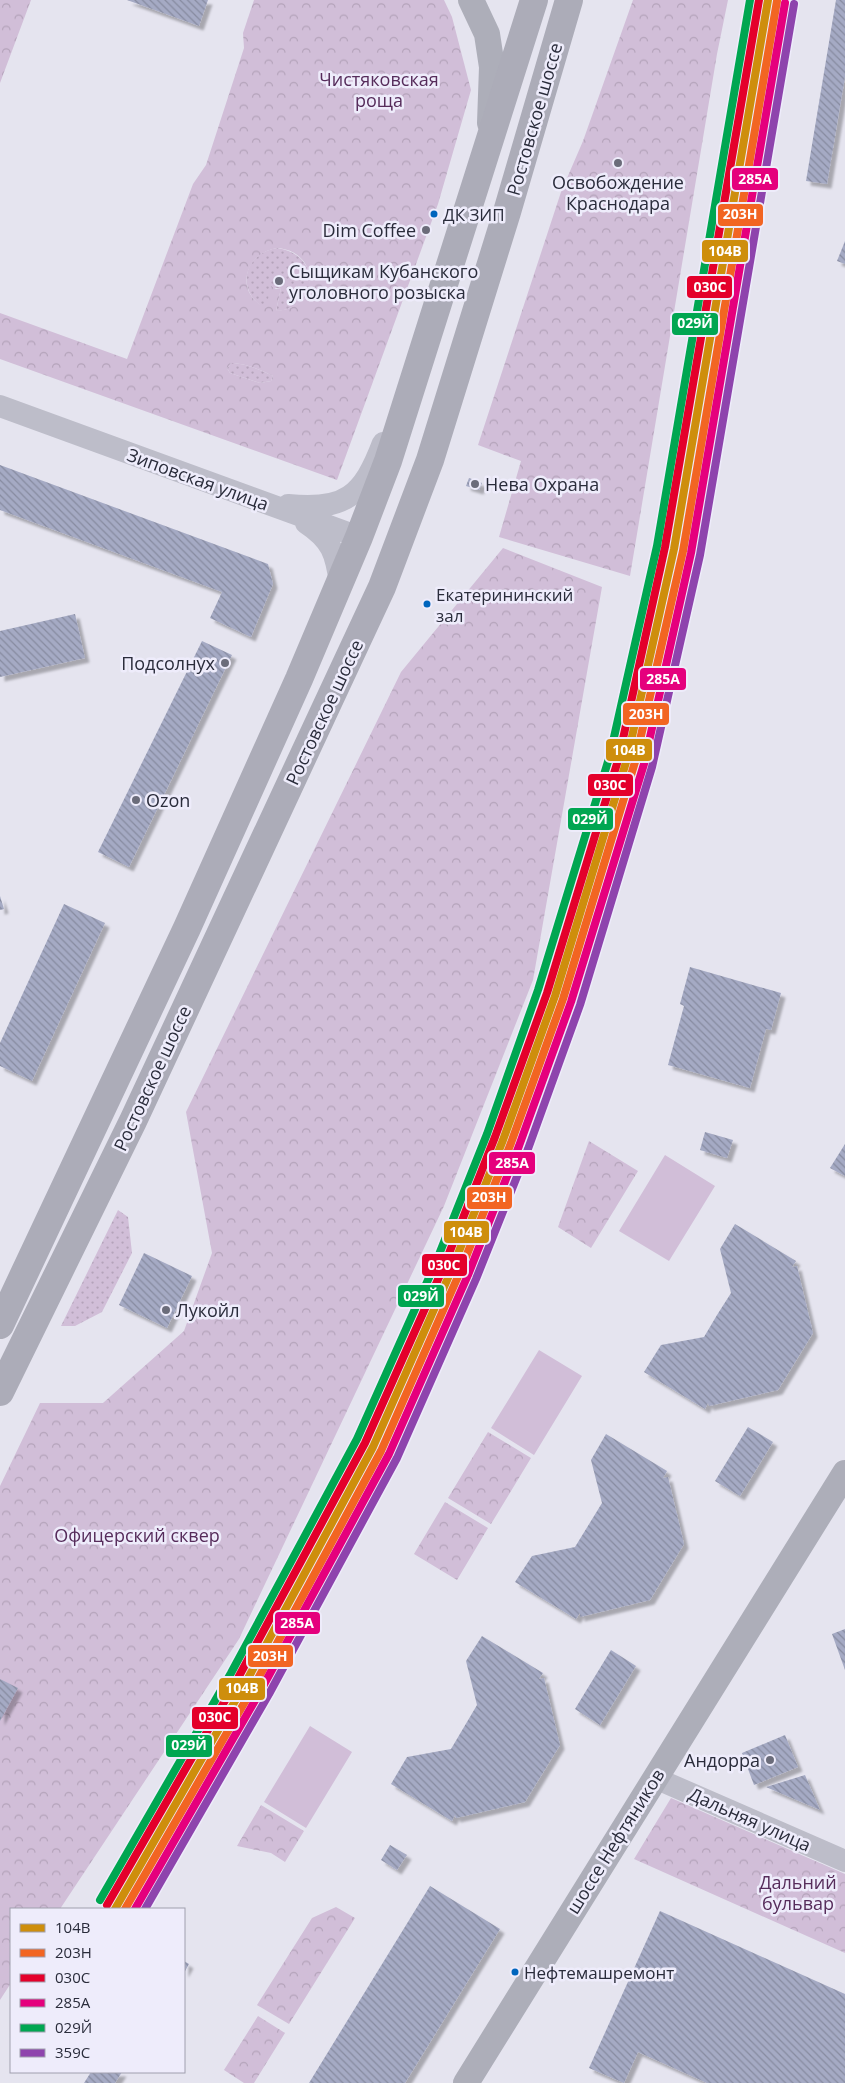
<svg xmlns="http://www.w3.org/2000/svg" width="845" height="2083" font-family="'Open Sans',sans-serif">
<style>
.grass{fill:url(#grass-dots)}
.park{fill:url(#park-crowns);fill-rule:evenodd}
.garden{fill:#d1bed8}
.building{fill:url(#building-back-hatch);filter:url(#shadow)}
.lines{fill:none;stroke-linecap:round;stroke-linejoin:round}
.tertiary{stroke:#bdbdc9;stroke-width:22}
.secondary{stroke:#adaeb9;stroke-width:26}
.primary{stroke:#acacb8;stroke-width:28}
.rail{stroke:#a7a7b1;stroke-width:4;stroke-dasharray:1 4;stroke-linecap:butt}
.rail-1-casing{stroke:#eeecfb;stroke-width:11}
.rail-2-casing{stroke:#eeecfb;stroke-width:11}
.rail-3-casing{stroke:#eeecfb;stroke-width:11}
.rail-4-casing{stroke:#eeecfb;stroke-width:11}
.rail-5-casing{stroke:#eeecfb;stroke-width:11}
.rail-6-casing{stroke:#eeecfb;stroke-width:11}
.rail-1{stroke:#ce8e0c;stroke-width:8}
.rail-2{stroke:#f26522;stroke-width:8}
.rail-3{stroke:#e4002b;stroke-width:8}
.rail-4{stroke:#e5007d;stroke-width:8}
.rail-5{stroke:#00a651;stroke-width:8}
.rail-6{stroke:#8e44ad;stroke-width:8}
.poi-dot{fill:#6b6c7a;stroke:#eeecfb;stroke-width:2}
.bus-dot{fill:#0065bd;stroke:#eeecfb;stroke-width:2}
.labels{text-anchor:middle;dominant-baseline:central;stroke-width:5;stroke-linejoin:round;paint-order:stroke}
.bus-label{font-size:17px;fill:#2a2c3b;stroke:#eeecfb;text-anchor:start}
.park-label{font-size:18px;fill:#562c5b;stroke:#eeecfb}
.street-label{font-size:18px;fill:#2a2c3b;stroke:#eeecfb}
.poi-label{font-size:18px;fill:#2a2c3b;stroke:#eeecfb;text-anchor:start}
.line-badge{stroke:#eeecfb;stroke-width:2}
.badge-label{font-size:14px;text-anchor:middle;font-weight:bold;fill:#fff}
</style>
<defs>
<pattern id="grass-dots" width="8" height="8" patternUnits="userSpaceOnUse" patternTransform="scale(1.25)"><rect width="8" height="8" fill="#d1bed8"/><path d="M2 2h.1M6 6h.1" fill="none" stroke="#b4a3ba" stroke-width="1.8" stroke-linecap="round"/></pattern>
<pattern id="park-crowns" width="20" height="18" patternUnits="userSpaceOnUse" patternTransform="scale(1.25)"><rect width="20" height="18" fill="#d1bed8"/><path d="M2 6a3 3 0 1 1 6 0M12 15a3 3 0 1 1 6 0" fill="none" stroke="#b4a3ba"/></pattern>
<pattern id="building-back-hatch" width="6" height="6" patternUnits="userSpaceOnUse" patternTransform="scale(1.25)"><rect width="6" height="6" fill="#a5aac4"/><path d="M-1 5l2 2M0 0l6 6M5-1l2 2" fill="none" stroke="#878ba0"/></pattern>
<filter id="shadow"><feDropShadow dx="4.5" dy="4.5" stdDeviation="1" flood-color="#0004"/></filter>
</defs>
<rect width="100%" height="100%" fill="#e5e4ef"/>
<path class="grass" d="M 277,248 C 322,254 320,309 276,311 L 281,288 L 273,288 L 266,309 C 235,292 243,253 277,248 Z
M 231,363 C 244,363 262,370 273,376 L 271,381 L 260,383 L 230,373 L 227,368 Z
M 118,1210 L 128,1217 L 132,1253 L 102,1312 L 75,1326 L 61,1326 Z"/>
<path class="park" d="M 0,0 L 31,0 L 0,83 Z
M 254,0 L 444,0 L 452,17 L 471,90 L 438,204 L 337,480 L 0,359 L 0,313 L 127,359 L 193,184 L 206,165 L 244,48 L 243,33 ZM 277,248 C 321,251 320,309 276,311 L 281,288 L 276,289 L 271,286 L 266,308 C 234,293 244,253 277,248 ZM 231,363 C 244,363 262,370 273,376 L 271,381 L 260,383 L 230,373 L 227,368 Z
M 633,0 L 728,0 L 717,54 L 630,576 L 499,537 L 521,461 L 478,445 L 561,192 L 583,141 Z
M 503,548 L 602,587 L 533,980 L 444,1206 L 239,1639 L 60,1909 L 11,1909 L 11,1983 L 0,2000 L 0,1486 L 40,1403 L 103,1403 L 184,1331 L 212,1253 L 186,1112 L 401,672 Z
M 589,1141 L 638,1171 L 591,1248 L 558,1227 Z
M 488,1432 L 531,1458 L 491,1524 L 448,1498 Z
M 445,1502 L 488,1528 L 457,1580 L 414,1554 Z
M 671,1798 L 845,1874 L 845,1953 L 634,1859 Z
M 261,1805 L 304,1831 L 285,1862 L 271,1853 L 237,1846 Z
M 336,1907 L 355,1918 L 289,2024 L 257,2005 L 312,1918 Z
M 258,2016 L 285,2033 L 254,2083 L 244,2083 L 224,2070 Z"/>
<path class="garden" d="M 665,1155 L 715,1186 L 669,1261 L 619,1231 Z
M 539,1350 L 582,1376 L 534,1455 L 491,1428 Z
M 310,1726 L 352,1752 L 306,1828 L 264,1802 Z"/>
<path class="building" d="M 127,0 L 208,0 L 199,26 Z
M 836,0 L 845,0 L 845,77 L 827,184 L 806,181 Z
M 845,241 L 845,264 L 837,261 Z
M 0,465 L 268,564 L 273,584 L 251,637 L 210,618 L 222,592 L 0,510 Z
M 469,478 L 482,483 L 479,490 L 466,486 Z
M 75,614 L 85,658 L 0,677 L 0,631 Z
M 202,641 L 232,655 L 129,867 L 98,852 Z
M 0,896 L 4,909 L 0,910 Z
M 64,904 L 105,923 L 32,1081 L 0,1066 L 0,1043 Z
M 690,967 L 781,993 L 771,1030 L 766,1029 L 750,1088 L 668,1065 L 684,1006 L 680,1004 Z
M 705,1132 L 733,1140 L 727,1158 L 700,1150 Z
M 845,1144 L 845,1176 L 830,1168 Z
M 735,1224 L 796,1261 L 792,1267 L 797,1266 L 813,1333 L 778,1390 L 709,1406 L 708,1403 L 705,1409 L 644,1372 L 661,1345 L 704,1337 L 717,1315 L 731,1293 L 720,1249 Z
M 144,1253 L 192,1276 L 167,1328 L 119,1305 Z
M 748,1427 L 773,1442 L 740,1496 L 715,1481 Z
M 606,1434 L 667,1471 L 663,1478 L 668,1477 L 684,1544 L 650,1600 L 580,1617 L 580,1613 L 576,1619 L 515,1582 L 532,1556 L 575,1547 L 602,1503 L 591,1460 Z
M 845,1629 L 845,1670 L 832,1634 Z
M 482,1636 L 543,1673 L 539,1679 L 544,1678 L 560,1745 L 525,1802 L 456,1818 L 455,1815 L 452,1821 L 391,1784 L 407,1757 L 451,1749 L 477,1705 L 466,1661 Z
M 611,1650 L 636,1666 L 600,1725 L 575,1709 Z
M 0,1679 L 18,1688 L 0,1721 Z
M 785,1735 L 798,1767 L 754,1785 L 742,1753 Z
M 805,1775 L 820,1810 L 766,1787 Z
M 390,1845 L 407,1855 L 397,1870 L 381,1860 Z
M 430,1886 L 500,1929 L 405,2083 L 309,2083 Z
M 660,1911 L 845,1994 L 845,2083 L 707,2083 L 638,2052 L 624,2083 L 589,2068 Z
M 184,1961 L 189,1964 L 184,1973 Z
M 91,2072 L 122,2072 L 115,2083 L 84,2083 Z"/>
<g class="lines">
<path class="tertiary" d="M 0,406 L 359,537
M 288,505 C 345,511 363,496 383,443
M 306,523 C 332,540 336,554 340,583
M 655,1778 L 845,1861"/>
<path class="secondary" d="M 471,0 L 487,34 L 492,67 L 490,123
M 466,2083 L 845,1473"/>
<path class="primary" d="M 0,1325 L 187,928 L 299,679 L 359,537 L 388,461 L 534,0
M 0,1392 L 133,1121 L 382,587 L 430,460 L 507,212 L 569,0"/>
<path class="rail" d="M 541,975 L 608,756 L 656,554 L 752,0"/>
<defs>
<path id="rail-1" d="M 115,1909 L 246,1682 L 373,1447 L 452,1269 L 503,1140 L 555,996 L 627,759 L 674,549 L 768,0"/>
<path id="rail-2" d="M 125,1909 L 254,1686 L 381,1451 L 460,1272 L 511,1143 L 563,999 L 635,762 L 683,551 L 777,1"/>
<path id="rail-3" d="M 107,1905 L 238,1678 L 365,1443 L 444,1266 L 495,1137 L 547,993 L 619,757 L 665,547 L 759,0"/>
<path id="rail-4" d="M 135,1909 L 261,1690 L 389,1454 L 468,1275 L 519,1146 L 571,1002 L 644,764 L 691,553 L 785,3"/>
<path id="rail-5" d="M 100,1900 L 231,1673 L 357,1439 L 436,1262 L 487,1134 L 538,990 L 610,755 L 657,546 L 750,0"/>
<path id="rail-6" d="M 145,1909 L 269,1694 L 397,1458 L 476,1279 L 528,1149 L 580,1005 L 652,767 L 700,555 L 794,4"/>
</defs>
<use href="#rail-1" class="rail-1-casing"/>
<use href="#rail-2" class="rail-2-casing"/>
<use href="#rail-3" class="rail-3-casing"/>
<use href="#rail-4" class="rail-4-casing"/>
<use href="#rail-5" class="rail-5-casing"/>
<use href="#rail-6" class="rail-6-casing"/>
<use href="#rail-1" class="rail-1"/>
<use href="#rail-2" class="rail-2"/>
<use href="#rail-3" class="rail-3"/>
<use href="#rail-4" class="rail-4"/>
<use href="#rail-5" class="rail-5"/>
<use href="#rail-6" class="rail-6"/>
</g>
<g class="poi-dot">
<circle cx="618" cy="163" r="5"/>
<circle cx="426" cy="230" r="5"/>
<circle cx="279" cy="281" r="5"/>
<circle cx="475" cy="484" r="5"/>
<circle cx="225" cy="663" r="5"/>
<circle cx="136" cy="800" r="5"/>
<circle cx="166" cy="1310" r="5"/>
<circle cx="770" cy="1760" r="5"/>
</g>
<g class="bus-dot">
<circle cx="434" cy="214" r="4.5"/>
<circle cx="427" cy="604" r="4.5"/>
<circle cx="515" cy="1972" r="4.5"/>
</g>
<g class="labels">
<g class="bus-label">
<text x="443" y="214">ДК ЗИП</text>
<text x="436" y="594">Екатерининский<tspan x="436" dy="21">зал</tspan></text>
<text x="524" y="1972">Нефтемашремонт</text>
</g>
<g class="park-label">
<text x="379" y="79">Чистяковская<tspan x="379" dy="21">роща</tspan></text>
<text x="137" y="1535">Офицерский сквер</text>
<text x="798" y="1882">Дальний<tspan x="798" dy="21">бульвар</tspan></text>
</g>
<g class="street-label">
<text transform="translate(534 119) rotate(-74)">Ростовское шоссе</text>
<text transform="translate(198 479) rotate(20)">Зиповская улица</text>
<text transform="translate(324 712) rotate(-65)">Ростовское шоссе</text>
<text transform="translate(152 1078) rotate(-65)">Ростовское шоссе</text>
<text transform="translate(750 1819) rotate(24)">Дальняя улица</text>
<text transform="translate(615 1841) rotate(-58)">шоссе Нефтяников</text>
</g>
<g class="poi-label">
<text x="618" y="182" text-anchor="middle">Освобождение<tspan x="618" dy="21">Краснодара</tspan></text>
<text x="416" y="230" text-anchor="end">Dim Coffee</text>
<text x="289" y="271">Сыщикам Кубанского<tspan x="289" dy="21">уголовного розыска</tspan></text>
<text x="485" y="484">Нева Охрана</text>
<text x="215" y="663" text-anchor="end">Подсолнух</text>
<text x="146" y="800">Ozon</text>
<text x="176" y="1310">Лукойл</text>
<text x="760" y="1760" text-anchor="end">Андорра</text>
</g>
</g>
<g class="line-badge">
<rect x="731" y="167" width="48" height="24" rx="5" fill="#e5007d"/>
<rect x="717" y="203" width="47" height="24" rx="5" fill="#f26522"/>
<rect x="701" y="239" width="48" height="24" rx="5" fill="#ce8e0c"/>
<rect x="686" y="275" width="47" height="24" rx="5" fill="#e4002b"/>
<rect x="671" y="312" width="48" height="24" rx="5" fill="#00a651"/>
<rect x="639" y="667" width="48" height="24" rx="5" fill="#e5007d"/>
<rect x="622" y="702" width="48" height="24" rx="5" fill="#f26522"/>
<rect x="605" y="738" width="48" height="24" rx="5" fill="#ce8e0c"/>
<rect x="587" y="773" width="47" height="24" rx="5" fill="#e4002b"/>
<rect x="567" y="807" width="47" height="24" rx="5" fill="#00a651"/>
<rect x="488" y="1151" width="48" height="24" rx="5" fill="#e5007d"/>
<rect x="466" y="1186" width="47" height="24" rx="5" fill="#f26522"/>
<rect x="443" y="1220" width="47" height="24" rx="5" fill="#ce8e0c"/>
<rect x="421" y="1253" width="47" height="24" rx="5" fill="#e4002b"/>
<rect x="397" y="1284" width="48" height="24" rx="5" fill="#00a651"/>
<rect x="274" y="1611" width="47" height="24" rx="5" fill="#e5007d"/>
<rect x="247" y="1644" width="47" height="24" rx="5" fill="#f26522"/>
<rect x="218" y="1677" width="48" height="24" rx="5" fill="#ce8e0c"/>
<rect x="191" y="1706" width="48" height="24" rx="5" fill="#e4002b"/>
<rect x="165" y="1734" width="48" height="24" rx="5" fill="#00a651"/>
</g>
<g class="badge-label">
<text x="755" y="184">285А</text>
<text x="740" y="219">203Н</text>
<text x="725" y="256">104В</text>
<text x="710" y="292">030C</text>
<text x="695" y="328">029Й</text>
<text x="663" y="684">285А</text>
<text x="646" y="719">203Н</text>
<text x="629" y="755">104В</text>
<text x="610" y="790">030C</text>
<text x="590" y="824">029Й</text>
<text x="512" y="1168">285А</text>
<text x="489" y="1202">203Н</text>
<text x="466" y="1237">104В</text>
<text x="444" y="1270">030C</text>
<text x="421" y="1301">029Й</text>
<text x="297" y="1628">285А</text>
<text x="270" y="1661">203Н</text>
<text x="242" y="1693">104В</text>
<text x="215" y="1722">030C</text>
<text x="189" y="1750">029Й</text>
</g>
<rect x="10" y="1908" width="175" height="165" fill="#eeecfb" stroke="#a09fae"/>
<rect x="20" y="1924" width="25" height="8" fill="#ce8e0c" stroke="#a09fae"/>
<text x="55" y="1933" font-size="15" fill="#2a2c3b">104В</text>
<rect x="20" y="1949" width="25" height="8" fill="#f26522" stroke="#a09fae"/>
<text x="55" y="1958" font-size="15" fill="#2a2c3b">203Н</text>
<rect x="20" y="1974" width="25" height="8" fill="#e4002b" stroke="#a09fae"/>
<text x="55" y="1983" font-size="15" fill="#2a2c3b">030C</text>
<rect x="20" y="1999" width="25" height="8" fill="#e5007d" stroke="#a09fae"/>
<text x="55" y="2008" font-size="15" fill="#2a2c3b">285А</text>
<rect x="20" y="2024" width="25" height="8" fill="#00a651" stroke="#a09fae"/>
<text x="55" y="2033" font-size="15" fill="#2a2c3b">029Й</text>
<rect x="20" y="2049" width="25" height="8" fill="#8e44ad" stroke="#a09fae"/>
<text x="55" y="2058" font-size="15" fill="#2a2c3b">359С</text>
</svg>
